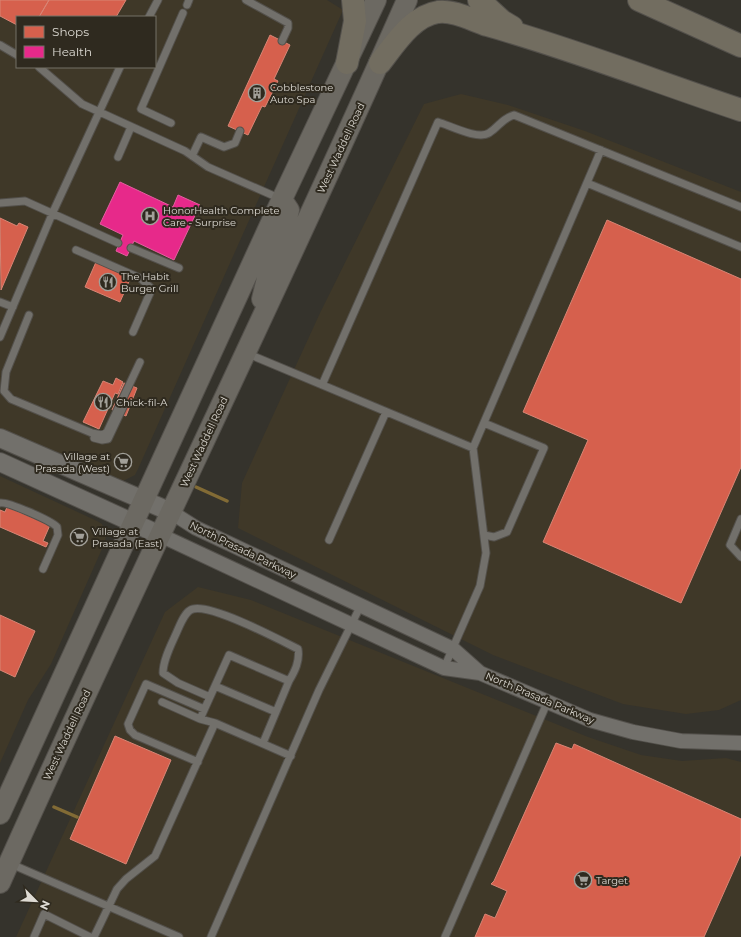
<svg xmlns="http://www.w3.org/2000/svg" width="741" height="937" font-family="Montserrat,sans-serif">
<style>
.built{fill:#3f3828;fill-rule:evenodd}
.shops{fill:#d6604d;stroke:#d88575}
.health{fill:#e7298a;stroke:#e45ea0}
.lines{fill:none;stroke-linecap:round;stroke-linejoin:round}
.stream{stroke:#826b35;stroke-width:3.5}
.service-casing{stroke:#53504b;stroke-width:9}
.minor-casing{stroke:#53504b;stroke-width:16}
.tertiary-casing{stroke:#53504b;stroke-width:20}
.secondary-casing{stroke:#53504b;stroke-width:22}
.motorway-casing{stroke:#53504b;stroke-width:24}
.service{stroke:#72706b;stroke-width:7}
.minor{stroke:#72706b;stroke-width:14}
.tertiary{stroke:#72706b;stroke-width:18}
.secondary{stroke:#6c6962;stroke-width:20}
.motorway{stroke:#726d60;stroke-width:22}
.labels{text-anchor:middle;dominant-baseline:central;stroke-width:4;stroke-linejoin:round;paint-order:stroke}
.poi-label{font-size:10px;fill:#dddad3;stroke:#2f2a1f;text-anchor:start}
.street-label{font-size:10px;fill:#dddad3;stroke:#2f2a1f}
</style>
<rect width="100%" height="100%" fill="#35332c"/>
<path class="built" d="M 0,0 L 327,0 L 343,10 L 138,469 L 135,475 L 123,481 L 111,479 L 0,429 ZM 17,17 L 155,17 L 155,67 L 17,67 Z
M 461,94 L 508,105 L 585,131 L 741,192 L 741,700 L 719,710 L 686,714 L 623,704 L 493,655 L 238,528 L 242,483 L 320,313 L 424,104 Z
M 0,476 L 97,521 L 102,524 L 106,535 L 105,542 L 51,664 L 28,700 L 0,763 Z
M 198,587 L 251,600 L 588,737 L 641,755 L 682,761 L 726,758 L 741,762 L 741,937 L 16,937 L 165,612 Z"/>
<path class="shops" d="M 0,0 L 49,0 L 39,17 L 17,17 L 17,25 L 0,16 Z
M 49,0 L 126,0 L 116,17 L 39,17 Z
M 270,35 L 290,45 L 274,79 L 278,81 L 265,107 L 262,106 L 248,135 L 228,126 Z
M 0,218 L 17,226 L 19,223 L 28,227 L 1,290 Z
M 607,220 L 741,279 L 741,467 L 681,603 L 543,542 L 588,440 L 523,412 Z
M 96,262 L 131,277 L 120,302 L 85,287 Z
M 116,378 L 123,382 L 118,394 L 115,393 L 99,429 L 83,422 L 103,381 L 113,385 Z
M 124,383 L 137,388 L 126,416 L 112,410 Z
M 7,507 L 50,525 L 43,541 L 48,543 L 46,547 L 0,527 L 0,510 L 5,512 Z
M 0,615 L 35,631 L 15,677 L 0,670 Z
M 115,736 L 171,760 L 126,864 L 70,839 Z
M 556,743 L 572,749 L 574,744 L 741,819 L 741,854 L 704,937 L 475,937 L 485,914 L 495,918 L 507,891 L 491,884 L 494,881 Z"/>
<path class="health" d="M 120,182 L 173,207 L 178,195 L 200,205 L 174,260 L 134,241 L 127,256 L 116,251 L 123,235 L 100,224 Z"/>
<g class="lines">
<path class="stream" d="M 196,487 L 227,501
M 54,807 L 77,817"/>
<defs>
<path id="service" d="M 246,0 L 288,23 L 288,28 L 282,41
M 187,5 L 189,0
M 149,17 L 158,0
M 0,45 L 17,55
M 39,67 L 82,104 L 185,151 L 208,167 L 281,199
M 171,123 L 141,109 L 183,13
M 192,156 L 201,137 L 224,147 L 235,143 L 240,131
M 118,157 L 131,127
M 587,183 L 741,247
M 0,203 L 25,201 L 118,243
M 131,248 L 179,268
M 76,250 L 140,278 L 150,287 L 150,293 L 133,332
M 0,302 L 13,307
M 29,315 L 6,372 L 4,391 L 11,399 L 92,433 L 102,435 L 107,432 L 140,362
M 0,337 L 53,212 L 120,67
M 246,353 L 473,448 L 601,150
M 322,385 L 438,122 C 451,126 478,140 489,133 C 500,126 501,119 514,115 L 741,207
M 94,438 L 102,440 L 108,439 L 124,405
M 0,503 C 7,501 52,521 57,527 L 58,535 L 43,569
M 741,519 L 730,545 L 741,557
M 484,535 L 494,537 L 507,532 L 544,448 L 484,423
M 329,540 L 386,412
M 444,668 L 480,586 L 486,553 L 473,448
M 215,686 L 276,712
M 210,697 L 178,683 L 163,673 C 163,661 170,647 175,636 C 179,628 184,611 193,609 C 212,604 278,639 298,649 C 300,661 295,671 289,681
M 162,702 L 200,719
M 215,723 L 200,719 L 229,655 L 289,681 L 263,743
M 198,762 L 135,735 L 130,730 L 128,724 L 146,684 L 204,709
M 11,864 L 179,937
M 34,937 L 44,914 L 90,937
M 94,937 L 117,889 L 126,879 L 155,856 L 215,723 L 291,756
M 211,937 L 319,690 L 360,607
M 445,937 L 547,703"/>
<path id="minor" d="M 171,512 L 196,528 L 453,649 L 480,673
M 160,535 L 444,668 L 480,673 L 590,720 L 633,732 L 681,741 L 741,743"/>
<path id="tertiary" d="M 0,438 L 171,512
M 0,462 L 160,535"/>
<path id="secondary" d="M 262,299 L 270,266 L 283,234 L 289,210 L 283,201
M 0,814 L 274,216 L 376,0
M 0,883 C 132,587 276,297 407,0"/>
<path id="motorway" d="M 479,0 L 502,21 L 512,27
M 639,0 L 741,46
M 347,63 L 355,21 L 353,0
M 380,63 C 395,44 412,16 438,12 C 454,10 472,20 487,25 C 573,49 657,82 741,110"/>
</defs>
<use href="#service" class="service-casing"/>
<use href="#minor" class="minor-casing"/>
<use href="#tertiary" class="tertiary-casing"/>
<use href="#secondary" class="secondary-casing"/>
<use href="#motorway" class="motorway-casing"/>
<use href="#service" class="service"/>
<use href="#minor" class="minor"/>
<use href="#tertiary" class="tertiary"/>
<use href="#secondary" class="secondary"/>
<use href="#motorway" class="motorway"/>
</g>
<defs>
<symbol id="building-ring" viewBox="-11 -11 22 22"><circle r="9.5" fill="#2f2a1f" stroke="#a2a099" stroke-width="1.5"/><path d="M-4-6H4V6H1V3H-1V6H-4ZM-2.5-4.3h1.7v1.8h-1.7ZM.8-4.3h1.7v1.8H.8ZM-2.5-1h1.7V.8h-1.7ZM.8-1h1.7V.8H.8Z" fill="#a2a099"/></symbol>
<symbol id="hospital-ring" viewBox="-11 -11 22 22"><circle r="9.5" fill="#2f2a1f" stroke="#a2a099" stroke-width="1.5"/><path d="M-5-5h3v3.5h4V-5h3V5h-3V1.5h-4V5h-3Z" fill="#a2a099"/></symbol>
<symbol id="restaurant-ring" viewBox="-11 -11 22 22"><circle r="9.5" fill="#2f2a1f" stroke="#a2a099" stroke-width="1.5"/><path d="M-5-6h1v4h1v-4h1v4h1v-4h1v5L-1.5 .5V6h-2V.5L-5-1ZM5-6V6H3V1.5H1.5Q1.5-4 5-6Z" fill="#a2a099"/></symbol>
<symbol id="supermarket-ring" viewBox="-11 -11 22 22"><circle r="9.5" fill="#2f2a1f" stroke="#a2a099" stroke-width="1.5"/><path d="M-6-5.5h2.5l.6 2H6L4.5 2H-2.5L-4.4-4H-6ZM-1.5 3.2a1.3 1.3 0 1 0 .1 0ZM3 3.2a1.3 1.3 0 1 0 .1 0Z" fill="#a2a099"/></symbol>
</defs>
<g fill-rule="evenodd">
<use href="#building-ring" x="247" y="83" width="20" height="20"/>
<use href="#hospital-ring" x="140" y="206" width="20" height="20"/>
<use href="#restaurant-ring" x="98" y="272" width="20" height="20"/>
<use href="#restaurant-ring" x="93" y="392" width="20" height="20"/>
<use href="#supermarket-ring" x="113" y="452" width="20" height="20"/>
<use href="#supermarket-ring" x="69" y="527" width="20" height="20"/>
<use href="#supermarket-ring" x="573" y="870" width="20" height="20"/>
</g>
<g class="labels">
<g class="poi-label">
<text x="270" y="87">Cobblestone<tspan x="270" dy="12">Auto Spa</tspan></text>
<text x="163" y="210">HonorHealth Complete<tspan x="163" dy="12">Care - Surprise</tspan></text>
<text x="121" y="276">The Habit<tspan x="121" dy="12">Burger Grill</tspan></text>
<text x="116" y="402">Chick-fil-A</text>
<text x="110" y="456" text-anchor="end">Village at<tspan x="110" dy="12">Prasada (West)</tspan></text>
<text x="92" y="531">Village at<tspan x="92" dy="12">Prasada (East)</tspan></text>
<text x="596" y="880">Target</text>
</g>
<g class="street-label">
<text transform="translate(341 148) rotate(-65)">West Waddell Road</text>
<text transform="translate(204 442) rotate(-65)">West Waddell Road</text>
<text transform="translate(243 550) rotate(26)">North Prasada Parkway</text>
<text transform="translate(540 698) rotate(23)">North Prasada Parkway</text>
<text transform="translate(67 735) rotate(-65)">West Waddell Road</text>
</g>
</g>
<rect x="16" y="16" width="140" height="52" fill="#2f2a1f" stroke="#757067"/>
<rect x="24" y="26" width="20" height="12" fill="#d6604d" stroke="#757067"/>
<text x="52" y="36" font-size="12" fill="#dddad3">Shops</text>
<rect x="24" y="46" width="20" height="12" fill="#e7298a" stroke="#757067"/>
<text x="52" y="56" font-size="12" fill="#dddad3">Health</text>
<g transform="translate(36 901) rotate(114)" stroke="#2f2a1f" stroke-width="3" paint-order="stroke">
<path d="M0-3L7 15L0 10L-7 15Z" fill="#dddad3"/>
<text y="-6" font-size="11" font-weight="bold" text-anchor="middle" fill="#dddad3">N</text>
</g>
</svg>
